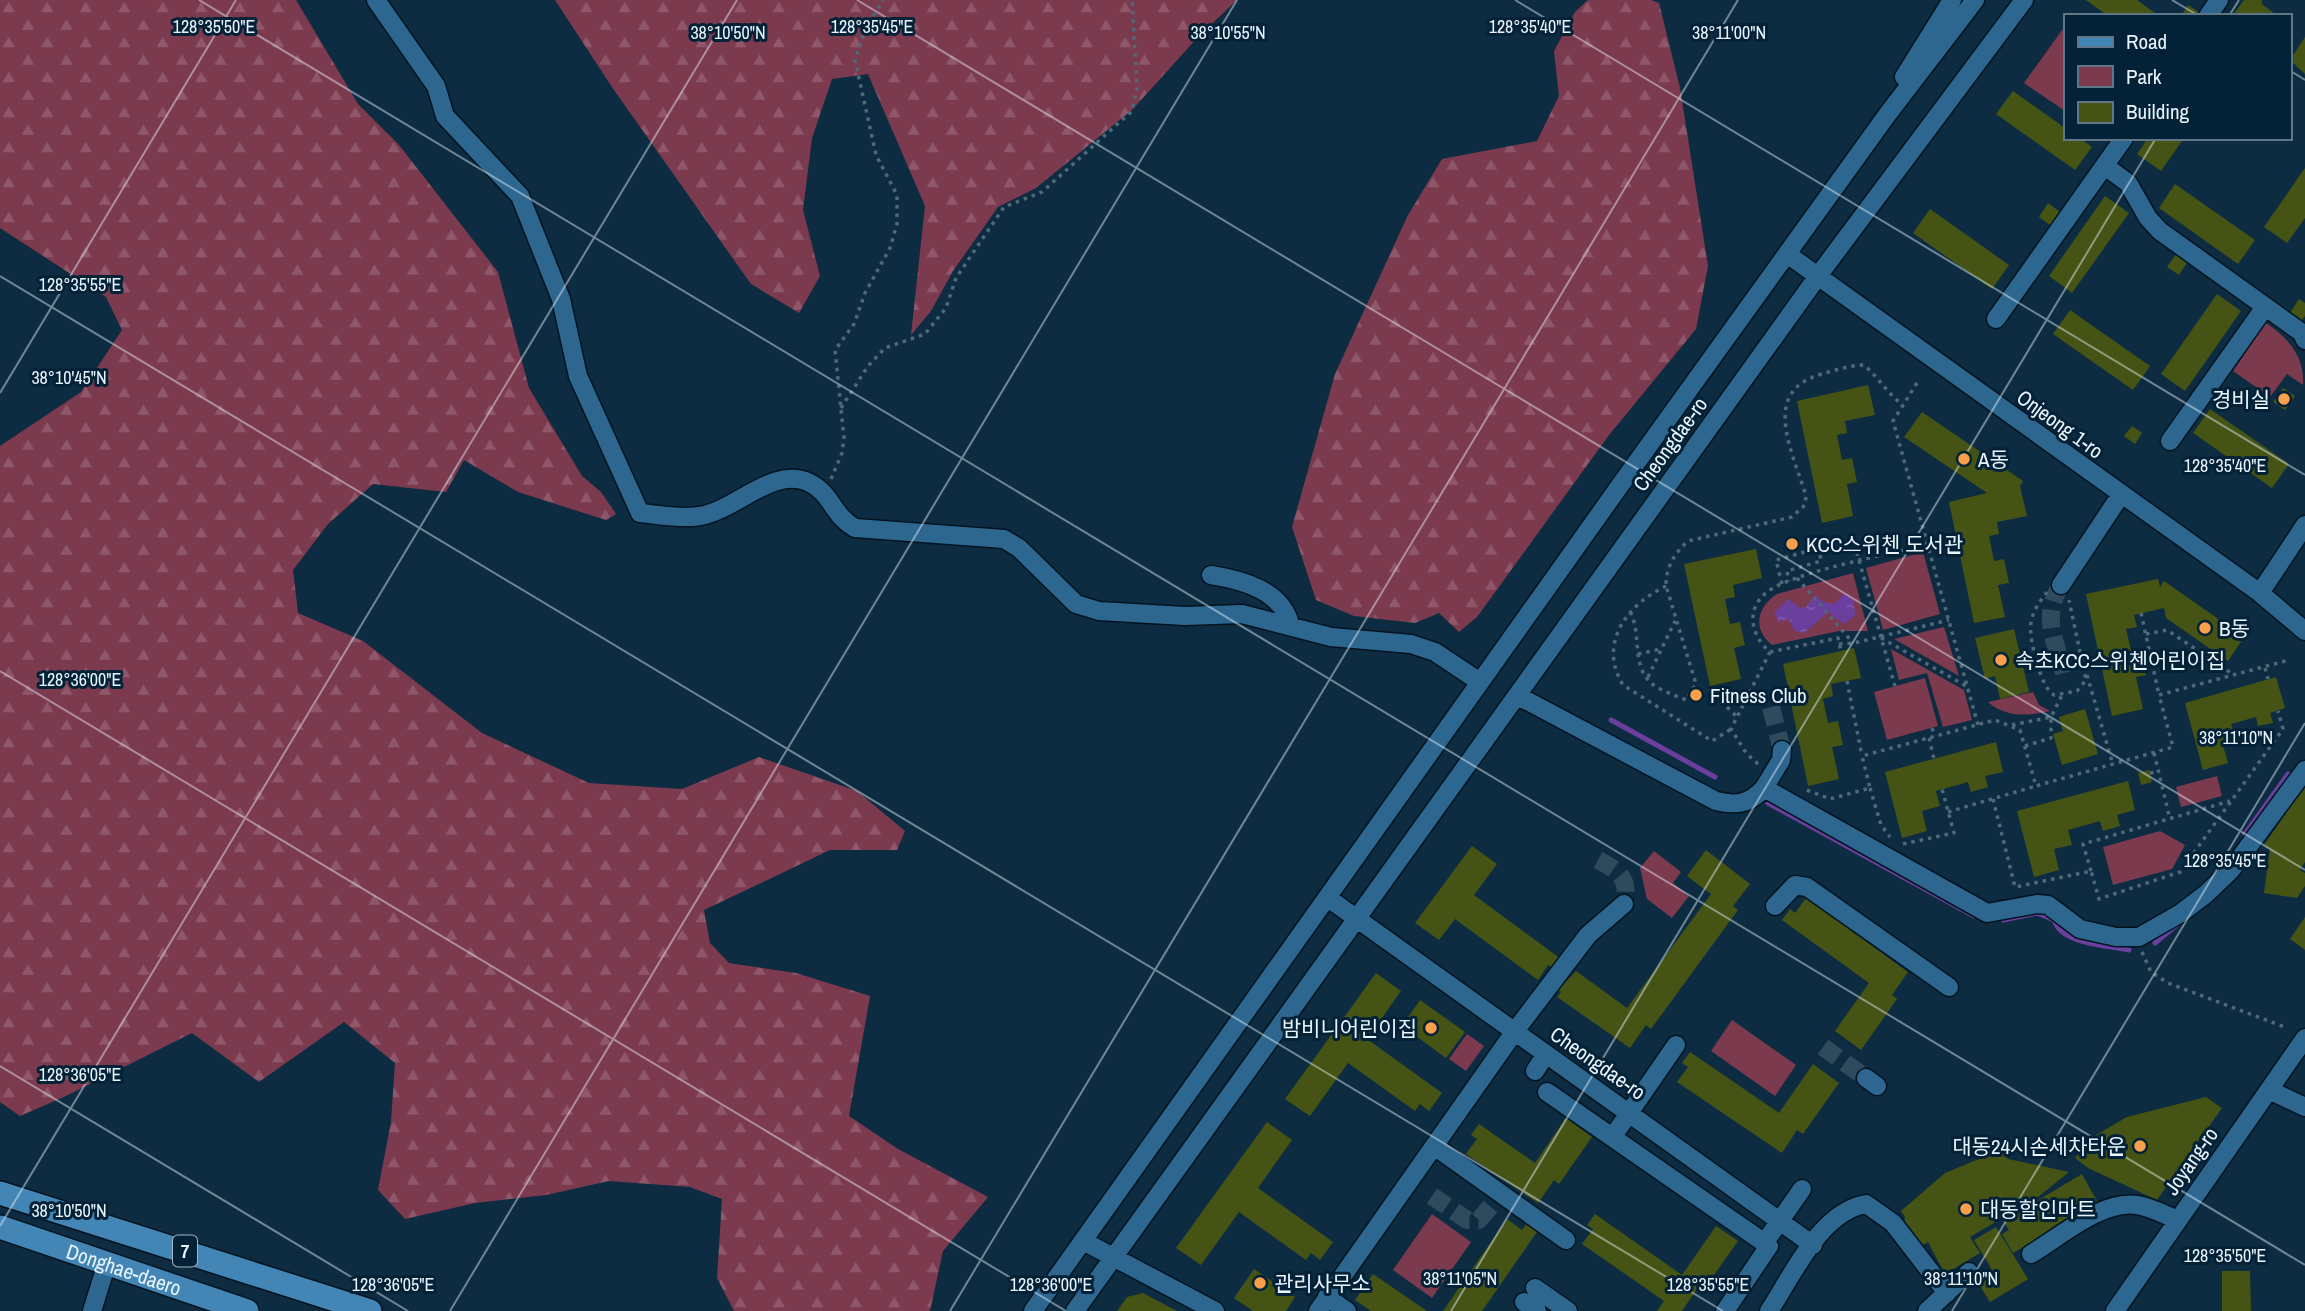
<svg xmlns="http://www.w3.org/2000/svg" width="2305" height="1311" font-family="'Archivo Narrow','Noto Sans KR',sans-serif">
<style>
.green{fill:#7c3a4f}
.forest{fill:url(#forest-firs)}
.water{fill:url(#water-ripples)}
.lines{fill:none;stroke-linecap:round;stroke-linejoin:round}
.stream{stroke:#6a3f9e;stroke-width:5}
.building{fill:#455414}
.minor-tunnel{stroke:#2e4a5d;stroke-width:18;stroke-dasharray:18 9;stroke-linecap:butt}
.minor-casing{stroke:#031420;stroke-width:21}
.major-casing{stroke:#031420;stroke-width:26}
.path{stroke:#50697a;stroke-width:3.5;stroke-dasharray:3.5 5;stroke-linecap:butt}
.minor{stroke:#2d6790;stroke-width:18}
.major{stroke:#4385b4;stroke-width:23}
.ticks{fill:none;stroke:#e9f5fe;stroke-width:2;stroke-opacity:0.45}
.poi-dot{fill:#f8a04b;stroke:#032237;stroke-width:2.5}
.labels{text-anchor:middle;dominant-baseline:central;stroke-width:6;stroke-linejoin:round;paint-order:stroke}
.shield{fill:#032237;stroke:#a4b6c2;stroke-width:2}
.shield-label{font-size:19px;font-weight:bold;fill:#e9f5fe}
.poi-label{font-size:21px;fill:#e9f5fe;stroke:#032237;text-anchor:start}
.street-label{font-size:21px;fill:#e9f5fe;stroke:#032237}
.ticks-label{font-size:18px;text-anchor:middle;fill:#e9f5fe;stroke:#032237;stroke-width:6;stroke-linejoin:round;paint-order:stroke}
</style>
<defs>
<pattern id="forest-firs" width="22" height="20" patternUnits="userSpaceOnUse" patternTransform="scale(1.75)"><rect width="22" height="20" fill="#7c3a4f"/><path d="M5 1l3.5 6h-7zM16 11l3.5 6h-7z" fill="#8f5769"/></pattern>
<pattern id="water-ripples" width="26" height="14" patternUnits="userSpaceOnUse" patternTransform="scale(1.75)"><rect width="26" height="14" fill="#6a3f9e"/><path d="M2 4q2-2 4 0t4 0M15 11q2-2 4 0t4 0" fill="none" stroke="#7f5bad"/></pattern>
</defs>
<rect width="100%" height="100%" fill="#0d2c41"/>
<path class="green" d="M 2065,26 L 2065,111 L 2024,83 Z
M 2266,323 C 2287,337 2305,356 2303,385 L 2287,374 L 2270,397 L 2233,371 Z
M 1923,552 L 1940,614 L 1883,630 L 1866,568 Z
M 1853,573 L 1868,631 L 1839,631 L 1772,645 C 1752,629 1757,607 1777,594 Z
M 1944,627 L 1959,676 L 1894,639 Z
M 1891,649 L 1964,690 L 1972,720 L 1943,727 L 1927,673 L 1899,680 Z
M 1925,678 L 1938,726 L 1887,740 L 1874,692 Z
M 2033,692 L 2039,705 L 2050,711 C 2029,716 2006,718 1988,702 Z
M 2217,776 L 2222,796 L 2181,807 L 2176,787 Z
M 2160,831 L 2185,845 L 2172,869 L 2113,885 L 2103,847 Z
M 1654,851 L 1681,872 L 1673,883 L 1689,896 L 1672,918 L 1647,899 L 1640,868 Z
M 1732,1020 L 1796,1065 L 1775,1096 L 1711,1051 Z
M 1467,1034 L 1484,1046 L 1466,1071 L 1449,1059 Z
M 1432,1214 L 1471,1242 L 1432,1298 L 1393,1270 Z"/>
<path class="forest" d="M 0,0 L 296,0 L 358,104 L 399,145 L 498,272 L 529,388 L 582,476 L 601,492 L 616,514 L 606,520 L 518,492 L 464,460 L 446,492 L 373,484 L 328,524 L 293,570 L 298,613 L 363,641 L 482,733 L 589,783 L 682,789 L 759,757 L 857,791 L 905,831 L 897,850 L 830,850 L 704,910 L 710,943 L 729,963 L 796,973 L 870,996 L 849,1116 L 898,1149 L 988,1197 L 943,1251 L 930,1311 L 734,1311 L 717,1278 L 722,1199 L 690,1187 L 609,1181 L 546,1195 L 475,1203 L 405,1219 L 378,1190 L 391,1122 L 395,1063 L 344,1022 L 259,1082 L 192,1033 L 66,1096 L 20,1116 L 0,1102 L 0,446 L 81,392 L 122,330 L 106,297 L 0,228 Z
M 555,0 L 1237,0 L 1198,37 L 1132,110 L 1036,188 L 998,207 L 953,271 L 931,311 L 911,335 L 925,206 L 868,74 L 832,79 L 812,138 L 803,210 L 820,276 L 799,313 L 751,284 L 614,90 Z
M 1588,0 L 1651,0 L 1659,3 L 1680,88 L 1708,266 L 1696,329 L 1609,435 L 1477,617 L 1459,632 L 1439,613 L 1415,623 L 1354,616 L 1316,600 L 1292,527 L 1335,374 L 1408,215 L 1442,159 L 1537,141 L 1559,96 L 1554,51 L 1575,12 Z"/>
<path class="water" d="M 1845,593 L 1854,601 L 1855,616 L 1844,624 L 1828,612 L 1804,633 L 1795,631 L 1788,619 L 1779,622 L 1774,613 L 1788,599 L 1800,608 L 1806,607 L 1815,595 L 1823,602 L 1834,604 Z"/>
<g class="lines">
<path class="stream" d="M 1611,720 L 1715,777
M 1768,803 L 1974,916
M 2245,834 L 2288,774
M 2003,920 L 2037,913 L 2054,920 C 2062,945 2107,945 2129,950
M 2155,943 L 2179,923"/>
</g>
<path class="building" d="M 2086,0 L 2137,0 L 2159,16 L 2108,16 Z
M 2244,0 L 2262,0 L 2262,4 L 2275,14 L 2232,16 Z
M 2188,5 L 2200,13 L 2198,16 L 2181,16 Z
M 2305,37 L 2305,74 L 2290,60 Z
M 2013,91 L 2065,128 L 2065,138 L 2080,138 L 2092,147 L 2075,170 L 1996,114 Z
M 2148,138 L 2184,138 L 2161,171 L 2137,154 Z
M 2305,168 L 2305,218 L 2287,243 L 2264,227 Z
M 2175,184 L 2255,240 L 2238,264 L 2159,208 Z
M 2105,196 L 2129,213 L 2072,293 L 2049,276 Z
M 2048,203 L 2060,212 L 2050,225 L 2039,217 Z
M 1930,209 L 2009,265 L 1992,289 L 1913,233 Z
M 2177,253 L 2188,261 L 2179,275 L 2167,267 Z
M 2217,294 L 2241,311 L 2185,391 L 2161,374 Z
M 2299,299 L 2305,303 L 2305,316 L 2301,321 L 2290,313 Z
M 2070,310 L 2150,366 L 2133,390 L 2053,334 Z
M 1868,385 L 1875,415 L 1845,421 L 1847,433 L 1837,435 L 1842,460 L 1852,458 L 1857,482 L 1847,484 L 1853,516 L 1822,523 L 1797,401 Z
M 2283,388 L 2295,396 L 2285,410 L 2273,402 Z
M 2210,409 L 2289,464 L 2272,488 L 2193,433 Z
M 1922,412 L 2023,481 L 2020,486 L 2027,516 L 1997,522 L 1999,534 L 1989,536 L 1994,561 L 2004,559 L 2009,583 L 1998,585 L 2005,617 L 1974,623 L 1949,502 L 1987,493 L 1904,437 Z
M 2132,426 L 2142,433 L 2135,444 L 2124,436 Z
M 1756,549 L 1762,578 L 1733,585 L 1735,597 L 1725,599 L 1730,624 L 1740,622 L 1745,645 L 1734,648 L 1741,679 L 1710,686 L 1684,564 Z
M 2158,579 L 2160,587 L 2164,581 L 2244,637 L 2228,661 L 2166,618 L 2164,608 L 2134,615 L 2137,627 L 2126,629 L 2132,654 L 2142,651 L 2146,675 L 2136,677 L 2143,709 L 2112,716 L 2086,594 Z
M 2014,629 L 2029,692 L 2000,699 L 1995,676 L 1985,679 L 1975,638 Z
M 1854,648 L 1861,678 L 1831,684 L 1833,696 L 1823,699 L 1828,723 L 1838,721 L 1843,745 L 1832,747 L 1839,779 L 1808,786 L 1783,664 Z
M 2276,677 L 2285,708 L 2270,713 L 2273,723 L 2258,726 L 2256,717 L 2231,724 L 2235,738 L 2222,742 L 2228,763 L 2203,770 L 2185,703 Z
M 2085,709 L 2098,754 L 2062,765 L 2053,734 L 2063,731 L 2059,717 Z
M 1996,742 L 2003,772 L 1985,776 L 1988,787 L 1971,792 L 1968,782 L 1936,791 L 1940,806 L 1922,811 L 1927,831 L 1902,838 L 1885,772 Z
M 2149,770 L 2152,782 L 2141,785 L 2138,773 Z
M 2128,781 L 2135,810 L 2117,815 L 2120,826 L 2103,831 L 2100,821 L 2068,830 L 2072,845 L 2054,849 L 2059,870 L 2034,877 L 2017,811 Z
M 2305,785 L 2305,862 L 2300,870 L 2305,873 L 2305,886 L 2297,898 L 2264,893 L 2270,849 L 2264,845 Z
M 1472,846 L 1497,864 L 1474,895 L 1561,959 L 1554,969 L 1548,965 L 1538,980 L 1455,919 L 1439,940 L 1415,923 Z
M 1706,850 L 1750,884 L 1733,906 L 1738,910 L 1651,1029 L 1646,1025 L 1630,1048 L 1557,997 L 1561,992 L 1558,990 L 1576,971 L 1627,1008 L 1711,894 L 1687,876 Z
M 1806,898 L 1908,972 L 1892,995 L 1897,999 L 1861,1050 L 1835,1031 L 1869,983 L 1782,920 L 1790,909 L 1795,913 Z
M 2305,917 L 2305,950 L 2290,939 Z
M 1376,973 L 1401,991 L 1367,1039 L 1442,1093 L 1429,1111 L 1420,1104 L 1415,1111 L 1348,1063 L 1310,1116 L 1285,1099 Z
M 1420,1000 L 1465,1032 L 1446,1058 L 1402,1026 Z
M 1690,1052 L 1779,1113 L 1813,1064 L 1839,1083 L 1803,1134 L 1797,1130 L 1782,1153 L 1677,1082 L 1688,1067 L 1682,1063 Z
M 2206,1097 L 2222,1108 L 2157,1200 L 2088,1168 L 2075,1158 L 2096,1135 L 2127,1117 Z
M 1566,1118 L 1592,1137 L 1559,1184 L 1554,1180 L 1538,1203 L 1466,1154 L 1477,1139 L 1471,1135 L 1479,1124 L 1535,1163 Z
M 1267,1122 L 1292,1140 L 1258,1188 L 1333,1242 L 1320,1260 L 1311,1253 L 1306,1260 L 1239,1212 L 1201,1265 L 1176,1248 Z
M 2001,1150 L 2008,1159 L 2069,1172 L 2038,1197 L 1970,1237 L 1980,1253 L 1945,1274 L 1928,1242 L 1917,1248 L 1904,1228 L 1905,1217 L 1901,1211 L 1945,1173 Z
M 2082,1174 L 2098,1203 L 2013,1253 L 2002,1234 L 2009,1230 L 2003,1221 Z
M 1595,1214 L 1682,1275 L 1716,1226 L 1738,1241 L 1702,1292 L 1697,1289 L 1682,1311 L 1657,1311 L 1664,1301 L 1582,1244 L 1593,1229 L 1587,1225 Z
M 1507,1219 L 1522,1230 L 1526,1224 L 1537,1232 L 1482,1311 L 1443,1311 Z
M 1996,1227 L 2028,1279 L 1990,1302 L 1975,1278 L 1991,1268 L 1974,1240 Z
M 1254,1269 L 1295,1297 L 1286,1311 L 1253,1311 L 1234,1298 Z
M 2222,1271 L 2250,1271 L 2251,1311 L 2222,1311 Z
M 1373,1274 L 1427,1311 L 1371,1311 L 1355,1300 Z
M 1143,1293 L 1177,1311 L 1117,1311 L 1127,1297 Z"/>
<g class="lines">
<path class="minor-tunnel" d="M 2061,585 C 2041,616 2055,640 2064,673
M 1771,707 L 1782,750
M 1598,860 C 1619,871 1630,878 1624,904
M 1823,1047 L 1866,1078
M 1432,1196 L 1467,1220 L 1479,1220 L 1491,1206"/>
<defs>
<path id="minor" d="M 376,0 L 436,86 L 445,116 L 520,196 L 561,299 L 578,376 L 640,513 C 660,515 680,519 700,516 C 737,510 773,465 810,483 C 832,494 832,515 855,528 L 1004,539 L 1019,548 L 1076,604 L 1099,611 L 1185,616 L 1242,614 L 1331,637 L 1411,644 L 1435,652 L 1480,682
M 2208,16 L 2219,0
M 1904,77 L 1952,0
M 2105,166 L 2128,183 L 2148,218 L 2160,231 L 2302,333 L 2305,340
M 1787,254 L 2260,593 L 2305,631
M 1996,319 L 2124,138
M 2170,441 L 2265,307
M 1211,575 C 1242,580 1281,590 1290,624
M 2061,585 L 2120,496
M 2260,593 L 2305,525
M 1518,696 L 1716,801 C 1736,806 1750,804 1764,788 L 1987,913 L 2037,904 L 2048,905 L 2080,929 L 2116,937 L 2139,937 L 2181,913 L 2206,894 L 2231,870 L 2305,770
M 1764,788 L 1781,760 L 1782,750
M 1328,898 L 1813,1245
M 1775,906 L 1795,885 L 1807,887 L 1949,987
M 1535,1071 L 1546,1054
M 1866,1078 L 1877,1086
M 2269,1090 L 2305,1107
M 1547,1092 L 1769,1246 L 1725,1311
M 1618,1129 L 1676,1045
M 1434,1146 L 1566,1240
M 1770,1235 L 1802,1189
M 1083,1241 L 1215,1311
M 2031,1254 C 2060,1237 2101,1200 2137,1205 C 2151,1207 2165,1215 2178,1220
M 1535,1288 L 1568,1311
M 1327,1297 L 1347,1311
M 1524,1302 L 1537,1311
M 92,1311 L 107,1263
M 1033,1311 L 1621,484 L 1887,115 L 1975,0
M 1075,1311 L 1818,276 L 2024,0
M 1318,1311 L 1515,1031 L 1588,935 L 1624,904
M 1769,1311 C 1793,1275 1820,1212 1866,1204 L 1893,1223 L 1947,1293
M 1927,1311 L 1969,1272
M 2115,1311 L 2305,1038"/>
<g id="major">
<path d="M 0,1193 L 370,1311"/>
<path id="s1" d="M 0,1227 L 247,1311"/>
</g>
</defs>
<use href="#minor" class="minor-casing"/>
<use href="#major" class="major-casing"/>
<path class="path" d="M 1917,383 L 1893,421 L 1978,725
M 841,408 L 868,366 L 885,348 L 925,334 L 946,308 L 956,278 L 1004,207 L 1042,192 L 1132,111 L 1137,88 L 1132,0
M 831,479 L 842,453 L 844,438 L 835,350 L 854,324 L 865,293 L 890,248 L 897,224 L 897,195 L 876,155 L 855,60 L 865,30 L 883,0
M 1852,536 L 1895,686
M 1797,578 L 1853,643
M 1782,584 L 1776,560 L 1819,548 L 1821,561 L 1787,571 L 1789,581
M 1666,586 C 1628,604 1597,643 1623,685 L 1712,741 L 1731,729
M 2047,592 C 2040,601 2033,611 2031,622 C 2028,637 2041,689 2054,695 L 2077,691 L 2086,680 L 2069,600
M 1630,612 C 1642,633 1631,663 1650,682 C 1658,690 1675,695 1686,700 L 1696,684 L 1666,586 C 1666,567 1674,554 1688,541 L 1792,517 L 1805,505 L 1806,496 C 1793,452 1759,391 1822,374 C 1836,370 1850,365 1864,365 C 1879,378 1887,393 1903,405
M 2141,613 L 2159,695
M 2146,634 L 2167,630 L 2234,675
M 1881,638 L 1968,687
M 1839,644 L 1854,643 L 1949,620
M 1770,652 L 1838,638 L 1841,651
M 1638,654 L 1661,649
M 2265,668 L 2268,679
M 2087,675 L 2113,765
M 1648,677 L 1675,621
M 1847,681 L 1862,756
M 1709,689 L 1737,717
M 2012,725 L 2051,717 L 2062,695
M 1932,728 L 1935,736
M 1929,738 L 1934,759
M 2025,746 L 2051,738 L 2051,717
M 2154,753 L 2170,819
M 1758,764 L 1746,753 L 1731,729 L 1770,652 C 1751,636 1745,609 1767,592 C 1793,572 1891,554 1928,544
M 2150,773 L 2159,772
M 1870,788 L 1881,825 L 1890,837
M 1807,790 L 1830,799 L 1870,788 L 1862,756 L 1995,720 L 2020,730 L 2036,786 L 2173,747 L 2159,695 L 2289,660
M 1993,799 L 2015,887 L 2091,871 L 2099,899 L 2180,872 L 2283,729 L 2278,711
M 1948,812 L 2036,786
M 1903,844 L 1954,833 L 1942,789
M 2091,871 L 2083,844 L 2230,801
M 2142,952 L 2151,972 L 2168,983 L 2287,1028"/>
<use href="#minor" class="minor"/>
<use href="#major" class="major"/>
</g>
<path class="ticks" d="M 199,0 L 2305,1265M 857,0 L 2305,870M 1515,0 L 2305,475M 2172,0 L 2199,16M 2229,16 L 2239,0M 2289,70 L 2305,80M 0,276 L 1723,1311M 0,393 L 236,0M 0,671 L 1066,1311M 0,1066 L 408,1311M 0,1226 L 737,0M 450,1311 L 1237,0M 950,1311 L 1738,0M 1451,1311 L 2156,138M 1952,1311 L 2305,723"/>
<g class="poi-dot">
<circle cx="2284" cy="399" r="7"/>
<circle cx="1964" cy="459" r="7"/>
<circle cx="1792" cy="544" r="7"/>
<circle cx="2205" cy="628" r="7"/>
<circle cx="2001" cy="660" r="7"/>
<circle cx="1696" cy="695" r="7"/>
<circle cx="1431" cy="1028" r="7"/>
<circle cx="2140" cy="1146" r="7"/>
<circle cx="1966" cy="1209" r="7"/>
<circle cx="1260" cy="1283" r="7"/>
</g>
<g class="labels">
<rect class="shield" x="173" y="1235.5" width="24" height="31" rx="5"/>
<g class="shield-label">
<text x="185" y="1251">7</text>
</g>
<g class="poi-label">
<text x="2270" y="399" text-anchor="end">경비실</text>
<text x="1978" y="459">A동</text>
<text x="1806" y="544">KCC스위첸 도서관</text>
<text x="2219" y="628">B동</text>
<text x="2015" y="660">속초KCC스위첸어린이집</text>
<text x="1710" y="695">Fitness Club</text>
<text x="1417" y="1028" text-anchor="end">밤비니어린이집</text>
<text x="2126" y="1146" text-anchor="end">대동24시손세차타운</text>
<text x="1980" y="1209">대동할인마트</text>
<text x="1274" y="1283">관리사무소</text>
</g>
<g class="street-label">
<text transform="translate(2060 424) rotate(36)">Onjeong 1-ro</text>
<text transform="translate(1670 444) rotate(-54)">Cheongdae-ro</text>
<text transform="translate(1598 1063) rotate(35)">Cheongdae-ro</text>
<text transform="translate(2191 1161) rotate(-55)">Joyang-ro</text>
<text stroke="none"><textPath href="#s1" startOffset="131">Donghae-daero</textPath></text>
</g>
</g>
<g class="ticks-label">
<text x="214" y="33">128°35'50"E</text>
<text x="872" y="33">128°35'45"E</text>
<text x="1530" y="33">128°35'40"E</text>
<text x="728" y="39">38°10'50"N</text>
<text x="1228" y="39">38°10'55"N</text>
<text x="1729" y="39">38°11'00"N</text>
<text x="80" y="291">128°35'55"E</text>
<text x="69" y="384">38°10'45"N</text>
<text x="2225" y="472">128°35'40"E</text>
<text x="80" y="686">128°36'00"E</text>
<text x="2236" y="744">38°11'10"N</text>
<text x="2225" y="867">128°35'45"E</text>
<text x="80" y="1081">128°36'05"E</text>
<text x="69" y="1217">38°10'50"N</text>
<text x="2225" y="1262">128°35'50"E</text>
<text x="1460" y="1285">38°11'05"N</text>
<text x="1961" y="1285">38°11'10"N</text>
<text x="393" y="1291">128°36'05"E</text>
<text x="1051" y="1291">128°36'00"E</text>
<text x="1708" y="1291">128°35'55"E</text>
</g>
<rect x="2064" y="14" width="228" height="126" fill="#032237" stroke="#5f7687" stroke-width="2"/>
<rect x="2078" y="37" width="35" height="10" fill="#4385b4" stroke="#5f7687" stroke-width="2"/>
<text x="2126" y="49" font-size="21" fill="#e9f5fe">Road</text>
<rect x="2078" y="66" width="35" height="21" fill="#7c3a4f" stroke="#5f7687" stroke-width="2"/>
<text x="2126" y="84" font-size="21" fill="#e9f5fe">Park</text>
<rect x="2078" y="102" width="35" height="21" fill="#455414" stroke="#5f7687" stroke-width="2"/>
<text x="2126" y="119" font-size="21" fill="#e9f5fe">Building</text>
</svg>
